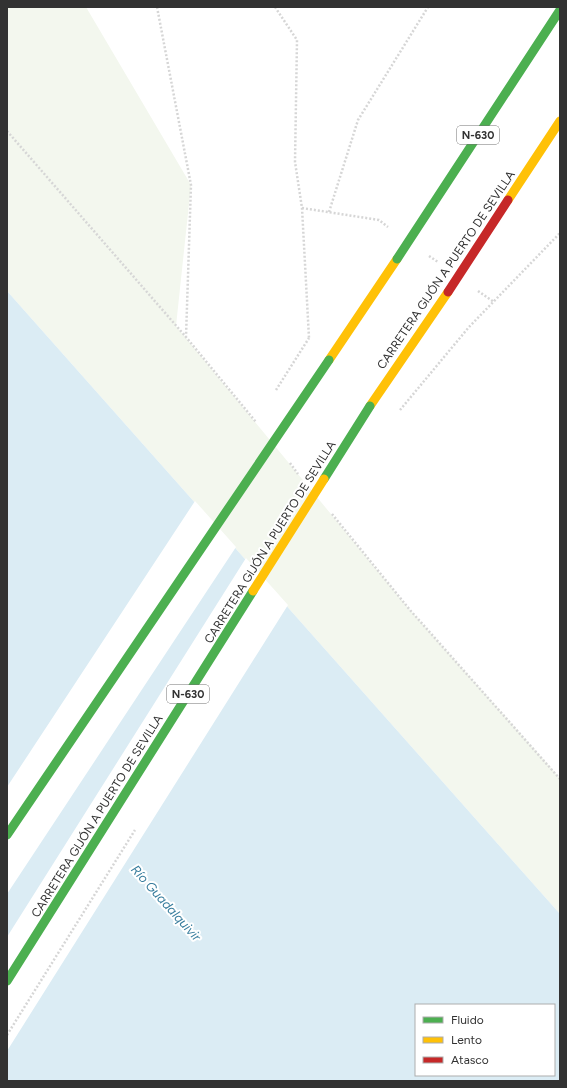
<svg xmlns="http://www.w3.org/2000/svg" width="567" height="1088" font-family="Figtree,sans-serif">
<style>
.green{fill:#f3f7ee}
.water{fill:#dbecf4;fill-rule:evenodd}
.pier{fill:#fff}
.lines{fill:none;stroke-linecap:round;stroke-linejoin:round}
.path{stroke:#d6d6d6;stroke-width:2.5;stroke-dasharray:2 2;stroke-linecap:butt}
.slow{stroke:#ffc107;stroke-width:9}
.path-bridge{stroke:#d6d6d6;stroke-width:2.5;stroke-dasharray:2 2;stroke-linecap:butt}
.fast-bridge{stroke:#4caf50;stroke-width:9}
.slow-bridge{stroke:#ffc107;stroke-width:9}
.jam-bridge{stroke:#c62828;stroke-width:9}
.labels{text-anchor:middle;dominant-baseline:central;stroke-width:4;stroke-linejoin:round;paint-order:stroke}
.shield{fill:#fff;stroke:#707070;stroke-width:1}
.shield-label{font-size:11px;font-weight:bold;fill:#323232}
.street-label{font-size:12px;fill:#323232;stroke:#fff}
.water-label{font-size:13px;font-style:italic;fill:#387d9d;stroke:#fff}
</style>
<rect width="100%" height="100%" fill="#fff"/>
<path class="green" d="M 7,7 L 86,7 L 191,185 L 176,326 L 410,610 L 560,778 L 560,914 L 7,291 Z"/>
<path class="water" d="M 7,291 L 560,914 L 560,1081 L 7,1081 ZM 416,1005 L 554,1005 L 554,1075 L 416,1075 Z"/>
<path class="pier" d="M 195,501 L 236,547 L 7,894 L 7,787 Z
M 246,558 L 288,605 L 7,1051 L 7,937 Z"/>
<g class="lines">
<path class="path" d="M 157,7 L 191,185 L 186,337
M 275,7 L 297,40 L 295,162 L 302,208 L 309,338
M 7,131 L 186,337 L 256,422
M 302,208 L 379,220 L 388,227
M 329,212 L 358,120 L 428,7
M 429,256 L 438,262
M 478,291 L 494,302
M 400,410 L 469,327 L 560,233
M 290,463 L 298,474
M 332,514 L 410,610 L 560,779"/>
<path class="slow" d="M 329,360 L 397,259
M 370,406 L 448,292"/>
<path class="path-bridge" d="M 276,390 L 309,338
M 7,1035 L 135,830"/>
<path class="fast-bridge" d="M 397,259 L 560,10
M 324,479 L 370,406
M 7,835 L 329,360
M 7,981 L 253,591"/>
<path class="slow-bridge" d="M 508,200 L 560,121
M 253,591 L 324,479"/>
<path class="jam-bridge" d="M 448,292 L 508,200"/>
</g>
<g class="labels">
<g class="shield">
<rect x="457" y="126" width="42" height="18" rx="3"/>
<rect x="167" y="685" width="42" height="18" rx="3"/>
</g>
<g class="shield-label">
<text x="478" y="135">N-630</text>
<text x="188" y="694">N-630</text>
</g>
<g class="street-label">
<text transform="translate(446 270) rotate(-56)">CARRETERA GIJÓN A PUERTO DE SEVILLA</text>
<text transform="translate(270 542) rotate(-58)">CARRETERA GIJÓN A PUERTO DE SEVILLA</text>
<text transform="translate(97 816) rotate(-58)">CARRETERA GIJÓN A PUERTO DE SEVILLA</text>
</g>
<g class="water-label">
<text transform="translate(166 903) rotate(48)">Río Guadalquivir</text>
</g>
</g>
<rect width="567" height="1088" fill="none" stroke="#323232" stroke-width="16"/>
<rect x="415" y="1004" width="140" height="72" fill="#ffffff" stroke="#adadad"/>
<rect x="423" y="1017" width="20" height="6" fill="#4caf50" stroke="#adadad"/>
<text x="451" y="1024" font-size="12" fill="#323232">Fluido</text>
<rect x="423" y="1037" width="20" height="6" fill="#ffc107" stroke="#adadad"/>
<text x="451" y="1044" font-size="12" fill="#323232">Lento</text>
<rect x="423" y="1057" width="20" height="6" fill="#c62828" stroke="#adadad"/>
<text x="451" y="1064" font-size="12" fill="#323232">Atasco</text>
</svg>
